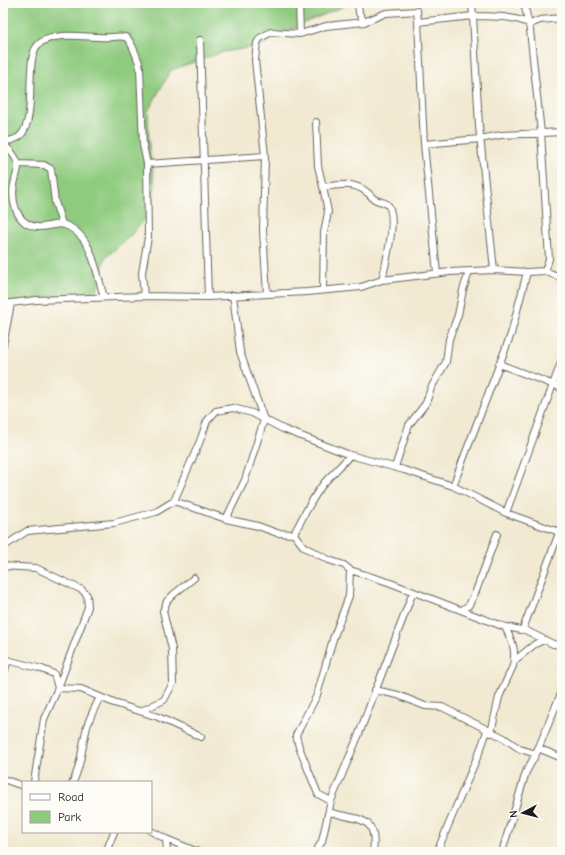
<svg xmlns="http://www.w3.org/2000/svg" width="565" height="855" font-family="'Comic Neue',sans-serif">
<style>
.green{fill:#8fcb7f;stroke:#56744e}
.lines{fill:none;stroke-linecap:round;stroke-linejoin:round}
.minor-casing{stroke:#67645b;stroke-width:8}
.minor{stroke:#fff;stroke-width:6}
</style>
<rect width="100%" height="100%" fill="#fdfcf7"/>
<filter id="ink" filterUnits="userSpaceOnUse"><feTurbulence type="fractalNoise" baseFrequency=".025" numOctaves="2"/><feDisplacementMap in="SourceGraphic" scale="8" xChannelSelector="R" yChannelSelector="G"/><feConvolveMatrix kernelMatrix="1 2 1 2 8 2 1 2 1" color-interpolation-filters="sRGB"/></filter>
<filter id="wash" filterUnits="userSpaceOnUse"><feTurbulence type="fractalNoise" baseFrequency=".012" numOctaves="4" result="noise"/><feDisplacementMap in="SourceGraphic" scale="16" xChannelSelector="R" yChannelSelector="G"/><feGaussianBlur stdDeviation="0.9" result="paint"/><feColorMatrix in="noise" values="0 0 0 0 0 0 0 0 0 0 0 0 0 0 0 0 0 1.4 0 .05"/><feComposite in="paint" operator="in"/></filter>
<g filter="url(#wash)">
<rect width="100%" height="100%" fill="#f1e9d1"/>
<path class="green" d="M 3,3 L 351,3 L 300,25 L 260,46 L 223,52 L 171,70 L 148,111 L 149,147 L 155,186 L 150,213 L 130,236 L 105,258 L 96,296 L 11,302 L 3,297 Z"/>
</g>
<g filter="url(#ink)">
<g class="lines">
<defs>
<path id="minor" d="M 299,3 L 300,34
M 358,3 L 359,13 L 364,22
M 472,3 L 473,16 C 493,17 511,15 530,24 L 540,20 L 562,18
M 418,22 L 424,144 L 437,273
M 200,40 L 208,297 L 307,292 L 361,287 L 382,280 L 450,272 L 494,270 L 527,272
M 316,122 L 318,166 L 323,187 C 345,184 358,181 373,198 C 377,202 383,201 387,204 C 399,214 385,266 382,280
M 3,142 C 8,141 16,140 20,136 C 39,118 22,55 40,43 C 59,30 90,39 112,37 C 116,37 123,35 127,38 C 131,41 139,61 140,68 L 143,145 L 147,164 L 265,156
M 3,144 C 9,149 16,156 18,164 C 19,169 16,175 15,180 C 10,198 15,224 37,227 C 45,228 53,224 62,224
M 424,144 L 480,139 L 501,135 L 562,132
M 18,164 L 44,165 L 51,169 L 55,202 L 62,224 C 93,233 95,270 104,297
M 147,164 L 148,237 L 142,273 L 144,296 L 208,297
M 545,271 L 562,278
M 323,290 L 324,233 L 328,212 L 323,187
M 267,294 L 263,231 L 265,156 L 255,60 L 257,43 L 260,38 L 271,32 L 300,34 L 326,26 L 364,22 L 386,13 L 417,11 L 418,22 L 473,16 L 479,126 L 494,270
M 3,304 L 36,300 L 144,296
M 3,345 L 11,304
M 499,364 L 562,388
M 395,467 L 409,425 L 426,403 L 431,388 L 446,362 L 449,339 L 458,315 L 463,290 L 469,272
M 453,486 L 511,334 L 527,272 L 545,271 L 549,259 L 541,133 L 530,30 L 524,3
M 174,501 L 226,519 L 258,526 L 277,533 L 294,534 C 303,517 312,498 324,483 C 333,473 342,465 350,455
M 506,513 L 562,360
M 226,519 L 245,480 L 264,420 L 240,352 L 233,295
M 294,534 L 304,547 L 329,560 L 344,565 L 350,570 L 388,582 L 502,626 L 521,630 L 523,629 L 562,525
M 3,547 L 27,531 L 114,523 L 156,512 L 174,501 L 200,441 L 207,421 L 216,411 L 233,408 L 252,413 L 283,429 L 350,455 L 404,470 L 453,486 L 506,513 L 562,533
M 3,566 L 36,568 L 82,590 L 87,595 L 88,607 L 58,688 L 44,719 L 34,782
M 462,610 L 469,605 L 476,591 L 497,534
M 523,629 L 553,644 L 562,645
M 3,659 L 42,669 L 54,674 L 58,688 L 81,689 L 114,703 L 158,717 L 201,737
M 514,661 L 535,644 L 544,640
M 3,676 L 8,660
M 375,690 L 398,695 L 425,706 L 442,707 L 504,738 L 520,749 L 536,754
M 141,711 L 164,700 L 173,683 L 172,649 L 163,611 L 167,601 L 174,594 L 194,578
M 491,733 L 499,697 L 513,666 C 516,649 513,643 505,627
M 538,748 L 562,758
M 3,779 L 23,786
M 73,782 C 82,763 81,751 86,731 C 88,719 95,708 100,697
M 331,801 L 318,794 L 299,747 L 296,735 L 317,695 L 333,639 L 349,596 L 350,570
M 329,812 C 358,821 378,814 373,852
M 151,831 L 166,839 L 167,852
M 166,839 L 198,852
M 106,852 L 114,832
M 316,852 L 322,841 L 331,801 L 359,734 L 413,592
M 437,852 L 481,748 L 487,731
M 502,852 L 526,772 L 536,754 L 562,691"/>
</defs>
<use href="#minor" class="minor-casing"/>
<use href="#minor" class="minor"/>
</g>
</g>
<rect width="565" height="855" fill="none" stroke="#fdfcf7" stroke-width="16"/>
<rect x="22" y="781" width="130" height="52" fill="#fdfcf7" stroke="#a3a29f"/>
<rect x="30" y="794" width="20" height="6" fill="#ffffff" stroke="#a3a29f"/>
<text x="58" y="801" font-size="12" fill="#1c1c1c">Road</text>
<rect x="30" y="811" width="20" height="12" fill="#8fcb7f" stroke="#a3a29f"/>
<text x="58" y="821" font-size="12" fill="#1c1c1c">Park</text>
<g transform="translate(523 813) rotate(263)" stroke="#fdfcf7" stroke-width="3" paint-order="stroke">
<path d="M0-3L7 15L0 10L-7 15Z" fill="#1c1c1c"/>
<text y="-6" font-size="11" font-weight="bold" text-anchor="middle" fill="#1c1c1c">N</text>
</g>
</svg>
